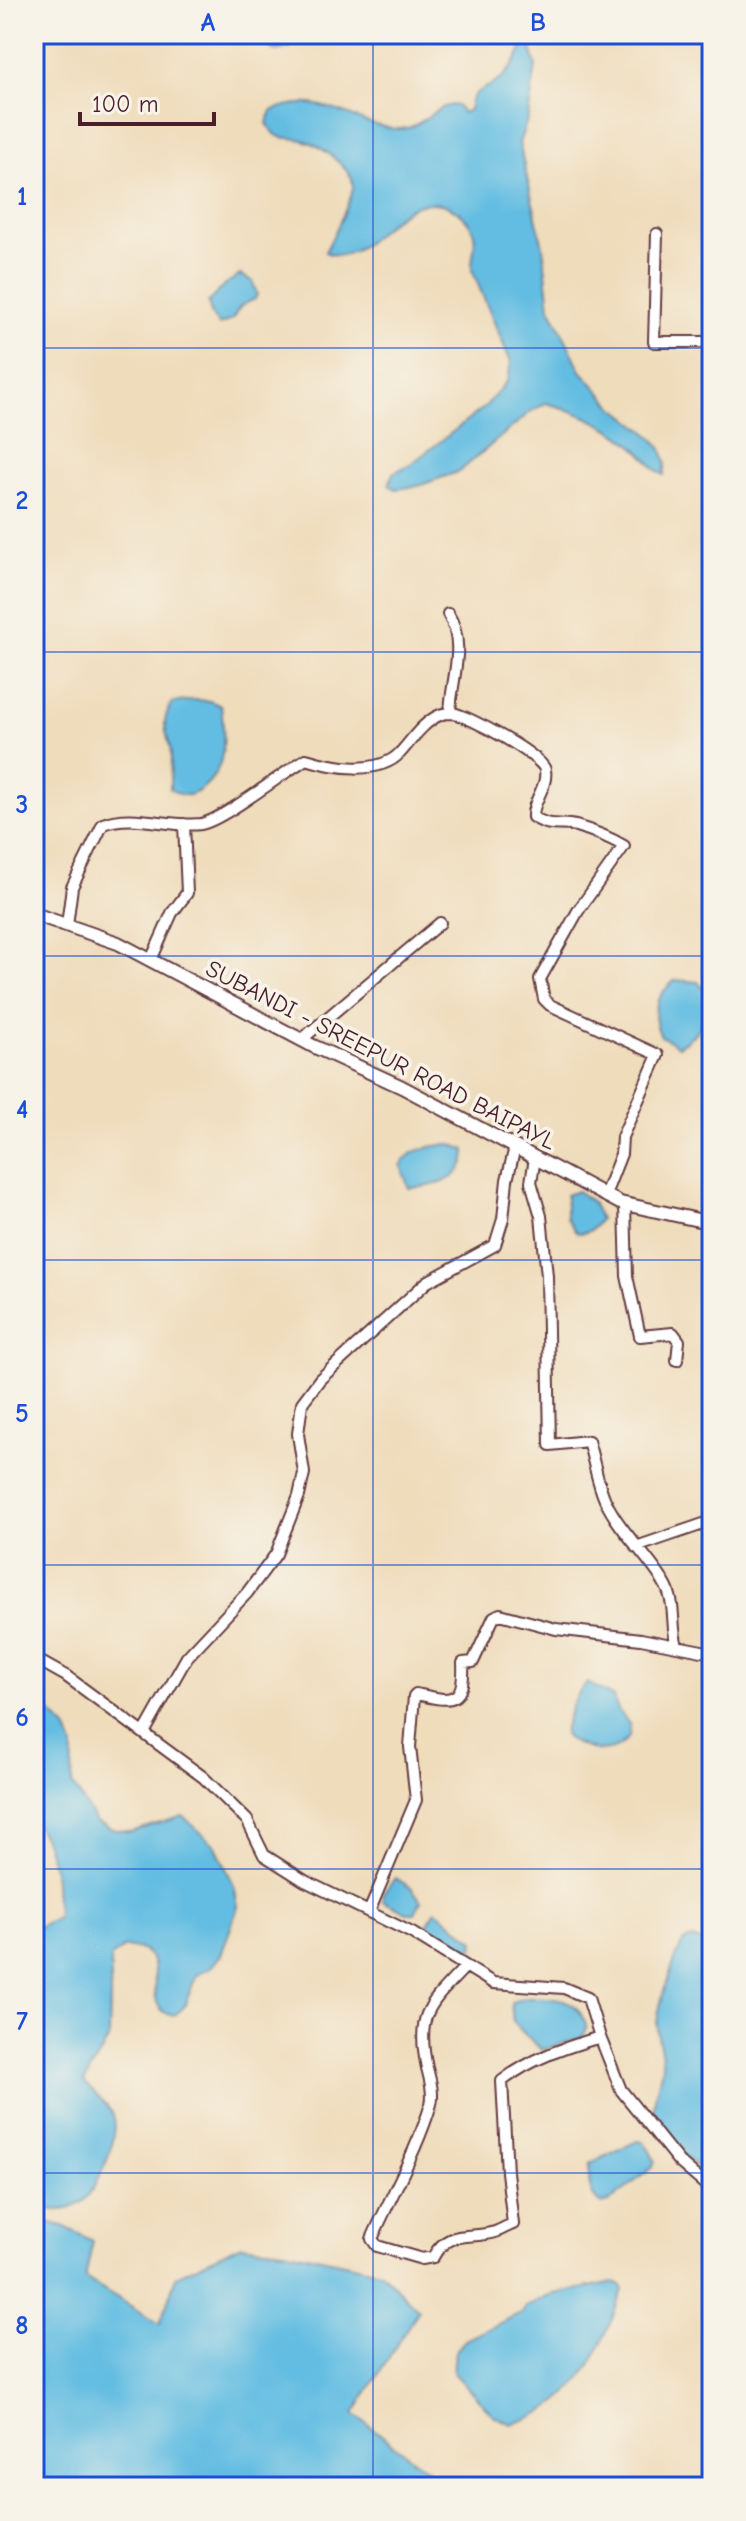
<svg xmlns="http://www.w3.org/2000/svg" width="746" height="2521" font-family="'Comic Neue',sans-serif">
<style>
.water{fill:#64bde2;stroke:#576e86;stroke-width:2}
.lines{fill:none;stroke-linecap:round;stroke-linejoin:round}
.minor-casing{stroke:#633b41;stroke-width:14}
.tertiary-casing{stroke:#633b41;stroke-width:16}
.minor{stroke:#fff;stroke-width:10}
.tertiary{stroke:#fff;stroke-width:12}
.grid{fill:none;stroke:#1d4ed8;stroke-width:2;stroke-opacity:0.55}
.labels{text-anchor:middle;dominant-baseline:central;stroke-width:7;stroke-linejoin:round;paint-order:stroke}
.street-label{font-size:24px;fill:#4a1f2b;stroke:#f7f3e8}
.neatline{fill:none;stroke:#1d4ed8;stroke-width:3}
.grid-label{font-size:26px;text-anchor:middle;font-weight:bold;fill:#1d4ed8}
</style>
<rect width="100%" height="100%" fill="#f7f3e8"/>
<filter id="ink" filterUnits="userSpaceOnUse"><feTurbulence type="fractalNoise" baseFrequency=".0125" numOctaves="2"/><feDisplacementMap in="SourceGraphic" scale="16" xChannelSelector="R" yChannelSelector="G"/><feConvolveMatrix kernelMatrix="1 2 1 2 8 2 1 2 1" color-interpolation-filters="sRGB"/></filter>
<filter id="wash" filterUnits="userSpaceOnUse"><feTurbulence type="fractalNoise" baseFrequency=".006" numOctaves="4" result="noise"/><feDisplacementMap in="SourceGraphic" scale="32" xChannelSelector="R" yChannelSelector="G"/><feGaussianBlur stdDeviation="1.8" result="paint"/><feColorMatrix in="noise" values="0 0 0 0 0 0 0 0 0 0 0 0 0 0 0 0 0 1.4 0 .05"/><feComposite in="paint" operator="in"/></filter>
<g filter="url(#wash)">
<rect width="100%" height="100%" fill="#efdcbb"/>
<path class="water" d="M 284,35 L 292,38 L 293,43 L 289,48 L 276,51 L 271,49 L 270,38 Z
M 528,36 L 532,37 L 531,47 L 536,66 L 528,117 L 519,143 L 543,247 L 550,307 L 581,371 L 614,407 L 651,436 L 662,449 L 666,463 L 664,475 C 652,470 647,457 637,449 C 610,425 580,412 546,403 L 530,412 L 460,471 L 418,486 L 396,489 L 389,485 L 393,473 L 411,464 L 485,407 L 508,380 L 511,362 L 472,270 C 471,257 477,246 474,234 C 471,222 460,212 450,207 C 396,183 368,272 325,252 C 332,239 338,226 344,213 C 356,186 359,180 335,159 C 326,151 315,143 303,140 C 285,135 279,144 267,123 L 272,111 C 324,88 353,127 399,129 C 421,130 434,104 456,105 L 463,113 L 469,110 C 472,87 484,92 499,80 C 513,69 521,52 528,36 Z
M 240,275 L 252,281 L 257,294 L 255,299 C 238,307 241,305 232,320 L 219,325 L 212,316 L 208,302 L 226,284 Z
M 193,700 L 210,701 L 221,706 C 225,737 228,770 200,790 C 189,798 181,796 170,789 C 170,778 171,766 171,755 C 169,731 158,727 172,703 Z
M 675,980 L 698,982 C 720,1004 700,1034 678,1046 L 661,1036 C 649,1015 657,994 675,980 Z
M 451,1144 L 466,1150 C 466,1181 435,1187 409,1188 L 401,1166 C 408,1148 433,1146 451,1144 Z
M 577,1191 L 592,1202 L 600,1219 C 593,1229 588,1235 576,1232 L 566,1217 L 566,1195 Z
M 588,1683 L 613,1697 L 619,1712 L 630,1725 L 629,1737 C 626,1740 623,1744 619,1746 C 604,1756 574,1747 564,1735 C 565,1720 576,1690 588,1683 Z
M 34,1697 L 66,1728 L 73,1746 L 72,1784 L 96,1822 L 112,1829 L 131,1832 L 183,1816 L 216,1846 L 234,1886 L 238,1907 L 221,1955 L 210,1968 L 196,1976 L 184,2007 L 174,2016 C 140,2009 167,1966 144,1951 C 139,1948 131,1948 125,1947 L 111,1957 L 109,2038 L 84,2082 C 92,2092 108,2104 113,2115 C 121,2136 98,2188 82,2202 C 68,2214 50,2210 34,2206 L 34,1929 L 57,1917 L 54,1869 L 45,1840 L 34,1822 Z
M 395,1878 L 412,1888 L 421,1901 L 415,1913 L 407,1913 L 383,1901 L 383,1893 Z
M 436,1911 L 475,1941 L 473,1950 L 468,1952 L 430,1930 L 428,1923 Z
M 692,1939 L 712,1944 L 712,2176 C 696,2169 657,2132 654,2115 C 652,2100 660,2081 662,2066 C 664,2051 656,2039 657,2024 C 660,1997 672,1966 683,1942 Z
M 526,1998 C 550,1998 574,1994 584,2020 C 588,2028 587,2031 581,2038 L 542,2050 L 513,2023 L 511,2002 Z
M 637,2141 C 648,2141 651,2153 655,2161 L 653,2167 L 609,2202 L 601,2204 C 587,2193 588,2178 591,2163 Z
M 34,2219 L 63,2226 L 93,2241 L 85,2278 L 160,2324 L 176,2276 L 241,2245 L 285,2250 L 380,2271 L 418,2310 L 354,2414 L 449,2487 L 34,2487 Z
M 614,2282 L 620,2284 L 623,2290 C 600,2351 581,2406 511,2424 L 493,2415 L 453,2372 L 455,2352 L 465,2340 L 523,2312 L 525,2307 L 549,2295 Z"/>
</g>
<g filter="url(#ink)">
<g class="lines">
<defs>
<path id="minor" d="M 657,234 L 654,342 L 712,342
M 448,614 C 467,644 451,680 450,713
M 67,925 L 72,887 L 103,824 C 133,812 169,828 201,824 C 221,821 283,773 306,759 C 332,767 378,776 400,753 C 411,741 423,722 440,715 C 442,714 449,713 452,713 C 467,715 543,756 545,770 C 548,787 532,801 533,817 C 553,829 559,822 576,826 C 593,831 609,837 624,846 L 578,911 L 540,979 L 544,999 L 550,1005 L 658,1055 L 622,1137 L 621,1154 L 605,1195
M 151,960 L 172,913 L 187,893 L 184,824
M 301,1040 L 440,923
M 535,1158 L 531,1182 L 541,1216 L 547,1276 L 550,1445 L 588,1441 C 594,1460 597,1482 605,1500 C 620,1532 649,1556 666,1586 C 676,1604 671,1627 677,1646
M 625,1204 L 627,1276 L 640,1336 L 673,1333 L 679,1341 L 677,1360
M 636,1547 L 712,1521
M 34,1658 L 66,1676 L 203,1777 L 247,1820 L 264,1855 L 305,1881 L 412,1933 L 493,1983 L 564,1988 L 588,1998 L 600,2037 L 621,2090 L 679,2162 L 708,2187 L 712,2187
M 144,1733 L 187,1657 L 247,1593 L 276,1554 L 299,1496 L 304,1473 L 298,1434 L 302,1403 L 320,1379 L 427,1282 L 495,1245 L 503,1219 L 507,1180 L 515,1147
M 369,1912 L 416,1800 L 410,1747 L 414,1696 L 416,1694 C 449,1701 465,1707 463,1663 L 473,1662 L 494,1617 L 500,1614 L 556,1629 L 641,1639 L 712,1653
M 465,1967 C 430,2004 415,2014 427,2068 C 430,2079 434,2094 431,2104 C 417,2151 391,2195 372,2239 L 377,2246 L 422,2259 L 433,2257 C 449,2228 469,2240 495,2232 C 501,2230 507,2226 513,2224 L 507,2172 L 502,2081 C 532,2058 564,2048 600,2037"/>
<path id="tertiary" d="M 34,914 L 118,943 L 313,1046 L 402,1087 L 620,1203 L 712,1223"/>
</defs>
<use href="#minor" class="minor-casing"/>
<use href="#tertiary" class="tertiary-casing"/>
<use href="#minor" class="minor"/>
<use href="#tertiary" class="tertiary"/>
</g>
</g>
<path class="grid" d="M 373,34 L 373,2487M 34,348 L 712,348M 34,652 L 712,652M 34,956 L 712,956M 34,1260 L 712,1260M 34,1565 L 712,1565M 34,1869 L 712,1869M 34,2173 L 712,2173"/>
<g class="labels">
<g class="street-label">
<text transform="translate(381 1055) rotate(27)">SUBANDI - SREEPUR ROAD BAIPAYL</text>
</g>
</g>
<rect width="746" height="2521" fill="none" stroke="#f7f3e8" stroke-width="88"/>
<path d="M80 112v12h134v-12" fill="none" stroke="#4a1f2b" stroke-width="4"/>
<text x="92" y="112" font-size="24" fill="#4a1f2b" stroke="#f7f3e8" stroke-width="6" paint-order="stroke">100 m</text>
<rect x="44" y="44" width="658" height="2433" class="neatline"/>
<g class="grid-label">
<text x="208" y="31">A</text>
<text x="538" y="31">B</text>
<text x="22" y="205">1</text>
<text x="22" y="509">2</text>
<text x="22" y="813">3</text>
<text x="22" y="1118">4</text>
<text x="22" y="1422">5</text>
<text x="22" y="1726">6</text>
<text x="22" y="2030">7</text>
<text x="22" y="2334">8</text>
</g>
</svg>
